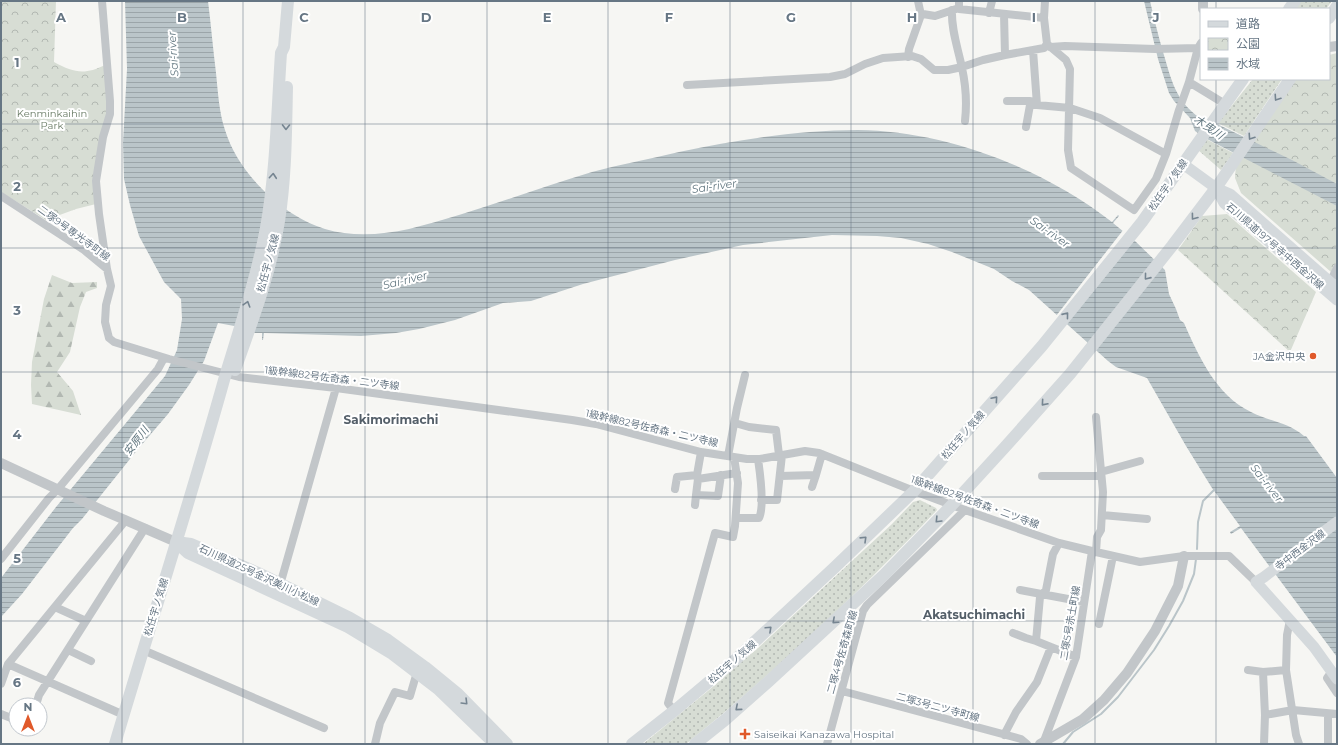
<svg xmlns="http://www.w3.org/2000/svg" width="1338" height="745" font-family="Montserrat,'Noto Sans JP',sans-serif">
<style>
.grass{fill:url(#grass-dots)}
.forest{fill:url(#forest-firs)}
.park{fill:url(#park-crowns)}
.water{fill:url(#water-rules)}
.pier{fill:#f6f6f3}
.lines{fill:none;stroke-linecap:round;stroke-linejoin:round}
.stream{stroke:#bac5c9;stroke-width:2}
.minor{stroke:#c2c6c9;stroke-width:8}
.tertiary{stroke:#c2c6c9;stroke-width:10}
.secondary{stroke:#d4d9dc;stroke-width:11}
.primary{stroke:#d4d9dc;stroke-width:12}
.oneway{stroke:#768591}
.grid{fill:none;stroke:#667684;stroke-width:1;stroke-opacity:0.55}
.poi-dot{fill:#e0592a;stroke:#fff;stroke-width:1.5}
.labels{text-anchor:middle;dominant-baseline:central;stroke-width:4;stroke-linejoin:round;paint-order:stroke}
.park-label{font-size:10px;fill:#697b65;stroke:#fff}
.street-label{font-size:10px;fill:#667684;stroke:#fff}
.poi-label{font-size:10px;fill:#667684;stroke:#fff;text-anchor:end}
.water-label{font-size:11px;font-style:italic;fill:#627780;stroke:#fff}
.quarter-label{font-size:12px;font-weight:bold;fill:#545f69;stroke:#fff}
.grid-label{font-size:13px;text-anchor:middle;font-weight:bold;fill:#667684;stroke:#fff;stroke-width:4;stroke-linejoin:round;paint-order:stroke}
</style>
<defs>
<pattern id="grass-dots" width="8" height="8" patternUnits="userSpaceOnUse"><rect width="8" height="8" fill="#d7ddd4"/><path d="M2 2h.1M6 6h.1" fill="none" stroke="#b2b8b2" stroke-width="1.8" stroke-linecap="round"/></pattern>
<pattern id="forest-firs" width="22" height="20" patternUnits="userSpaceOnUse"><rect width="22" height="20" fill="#d7ddd4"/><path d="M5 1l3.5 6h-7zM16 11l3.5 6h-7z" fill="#b2b8b2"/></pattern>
<pattern id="park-crowns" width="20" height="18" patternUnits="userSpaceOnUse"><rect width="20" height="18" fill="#d7ddd4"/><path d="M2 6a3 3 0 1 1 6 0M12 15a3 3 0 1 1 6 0" fill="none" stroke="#b2b8b2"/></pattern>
<pattern id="water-rules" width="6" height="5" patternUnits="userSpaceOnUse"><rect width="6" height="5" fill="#bac5c9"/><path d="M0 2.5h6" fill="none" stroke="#9ba5a9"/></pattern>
</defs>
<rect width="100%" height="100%" fill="#f6f6f3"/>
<path class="grass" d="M 1300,1 L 1332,1 L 1326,9 L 1295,9 Z
M 1253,79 L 1282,79 L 1244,136 L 1218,123 Z
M 1206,139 L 1233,153 L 1221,170 L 1198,150 Z
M 920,500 L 936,508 L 937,510 C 859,593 775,672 686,744 L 643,744 L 709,690 L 758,648 L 892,524 L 913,502 Z"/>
<path class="forest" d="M 52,275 L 72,283 L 97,282 L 97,288 L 86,292 L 80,307 L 70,352 L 57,372 L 73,391 L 81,415 L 32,404 L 31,385 L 32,362 L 44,299 Z"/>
<path class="park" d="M 1,1 L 56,1 L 54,62 C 74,73 85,75 105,65 L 108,108 L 96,204 L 76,209 L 46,220 L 1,192 Z
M 1337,53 L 1337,262 L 1331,272 L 1241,193 L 1235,178 L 1236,164 L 1294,79 L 1329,79 L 1329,55 Z
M 1227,214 L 1316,292 L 1290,352 L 1178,250 L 1202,216 Z"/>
<path class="water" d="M 125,1 L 208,1 C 211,25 213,49 216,73 C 218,92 219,112 225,130 C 238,173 282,216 325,229 C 352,237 381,235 409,229 C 471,214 531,190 592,172 C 621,164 650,159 679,152 C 737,140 798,130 858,130 C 946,131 1043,168 1112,222 L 1118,215 L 1119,216 L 1113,223 L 1135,241 L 1165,270 L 1169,294 L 1176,309 L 1180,320 L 1184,323 C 1199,357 1216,395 1251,412 C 1268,421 1288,422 1304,436 L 1306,436 L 1337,478 L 1337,657 L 1241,528 L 1231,534 L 1230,532 L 1240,526 L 1212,488 L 1186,446 L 1147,378 L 1116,367 L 1108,361 L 1029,290 L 1012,281 L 994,269 L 952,252 L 928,244 L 901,238 L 877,236 L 832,235 L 743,245 L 675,260 L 583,284 L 531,301 L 503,303 L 455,320 L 419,329 L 396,333 L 361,336 L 264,333 L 263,340 L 262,340 L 262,333 L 255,333 L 245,328 L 218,323 L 204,361 L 189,385 L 168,414 L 138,449 L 82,519 L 73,528 L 22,594 L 1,617 L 1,578 L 56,507 L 165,376 L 177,350 L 182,319 L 181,299 L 164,282 L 139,236 L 130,205 L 124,179 L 123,143 L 127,69 Z
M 1144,1 L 1150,1 C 1154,18 1158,35 1163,52 C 1171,78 1175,101 1200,118 C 1205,121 1211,122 1217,124 L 1292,160 L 1337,184 L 1337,206 L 1207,139 L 1195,131 L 1190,118 L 1174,101 L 1169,93 L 1158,59 Z"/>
<path class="pier" d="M 1124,229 L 1136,239 L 1119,257 L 1065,325 L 1056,316 Z"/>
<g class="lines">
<path class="stream" d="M 1197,549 L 1198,522 L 1203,501 L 1214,490
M 1063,744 L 1073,732 L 1101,714 L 1118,697 L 1154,650 L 1169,626 L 1183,601 L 1194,574 L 1196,559"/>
<path class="minor" d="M 102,1 L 110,101 L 110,114 L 103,137 L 96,181 L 99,214 L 107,269
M 959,1 L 959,9 L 1044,18
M 1045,1 L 1044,18 L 1047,44 L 1066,60 L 1070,69 L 1068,150 L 1071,168 L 1134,210 L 1156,179 L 1166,154 L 1179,110 L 1189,82 L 1198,48 L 1201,43
M 952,10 C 951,30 958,48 962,68 C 966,86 967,103 965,121
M 989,13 L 992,1
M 1004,14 L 1005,55
M 921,15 L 923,14 L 935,16 L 956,9
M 1050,47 L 1065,46 L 1155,49 L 1198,48
M 908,57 L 909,49 L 921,15 L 918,1
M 1189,82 L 1225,104
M 687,85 L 830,77 L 845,74 L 865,64 L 883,58 L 912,56 L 921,59 L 934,70 L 948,70 L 962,67 L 983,60 L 1005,55 L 1044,48 L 1047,44
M 1007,101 L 1030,101 L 1030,105
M 1037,105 L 1070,108 L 1100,118 L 1166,154
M 1026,127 L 1030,105 L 1037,105 L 1033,50
M 1,196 L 84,250 L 107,269 L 111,286 L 106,305 L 105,322 L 109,338 L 114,342 L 169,359 L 239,377 L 336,388 L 572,420 L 596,424 L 701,452 L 747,459 L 760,459 L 805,451 L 819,453 L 914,491 L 965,510 L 1059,543 L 1096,552 L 1140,562 L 1184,556 L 1229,556 L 1256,582
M 1330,282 L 1337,268
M 735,423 L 749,427 L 776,430 L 779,455
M 701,452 L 697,475 L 698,479 L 737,473
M 728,456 L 737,408 L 745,375
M 1101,472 L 1140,461
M 780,476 L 816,475 L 822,454
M 1042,476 L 1101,476
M 698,479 L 696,495 L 718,496 L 721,475
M 812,487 L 816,475
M 675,489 L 677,477 L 697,475
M 761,500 L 777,500 L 782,455
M 695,505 L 696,495
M 1102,515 L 1147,519
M 736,518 L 759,518 C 765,506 760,473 758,459
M 1096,552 L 1097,537 L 1101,530 L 1103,492 L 1096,417
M 1,559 L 49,498 L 58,489 L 158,369 L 164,358
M 280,585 L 336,388
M 1020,590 L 1084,602
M 55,607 L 86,621
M 1099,624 L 1113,556
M 1013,633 L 1026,638 L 1036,641 L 1076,657
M 1036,641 L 1040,597 L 1046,590 L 1053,554 L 1059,543
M 68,650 L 91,661
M 143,650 L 324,728
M 8,664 L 124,715
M 1248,670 L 1263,672
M 1286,670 L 1296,735 L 1299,744
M 1332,671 L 1327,678 L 1337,693
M 1,684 L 8,664 L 126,520
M 842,691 L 1021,739 L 1027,744
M 36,705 L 39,695 L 145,528
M 674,711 L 668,703 L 715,533 L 733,537 L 735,526 L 738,483 L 734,457
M 1,714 L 16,720
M 1265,715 L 1293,710 L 1337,714
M 1004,735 L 1016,712 L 1037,682 L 1051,647
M 1044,741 L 1076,657 L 1092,551
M 375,744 L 380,723 L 395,692 L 410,696 L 417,672
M 827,744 L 863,611 L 867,605 L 965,510
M 1264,744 L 1265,715 L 1263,672 L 1286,670 L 1287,635 L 1290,620
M 1328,744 L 1328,714"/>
<path class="tertiary" d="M 1203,9 L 1203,1
M 1329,47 L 1337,46
M 1,463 L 104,511 L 176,542
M 1040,744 L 1083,719 L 1104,700 L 1127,673 L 1155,631 L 1178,586 L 1184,556"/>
<path class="secondary" d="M 1183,164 L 1216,188 L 1230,194 L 1337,288
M 1216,188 L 1224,203 L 1337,300
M 1337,522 L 1264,577 L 1256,582 L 1314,647 L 1337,679"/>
<path class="primary" d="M 1289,9 L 1295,1
M 1329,18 L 1337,6
M 235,370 C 252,322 271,272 279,221 C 286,177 286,132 287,87
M 176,542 L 191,544 L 258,573 L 350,618 L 388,640 L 425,667 L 458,694 L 507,744
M 176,542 L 188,553 L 348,627 L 391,653 L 438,689 L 495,744
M 115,744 C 151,622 190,502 224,380 C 239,330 256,280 266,228 C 276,171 277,112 281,53 L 284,47 L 288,1
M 632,744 L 674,711 L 736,659 L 834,568 L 914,491 L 1042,346 L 1142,222 L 1243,79
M 695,744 L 725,720 L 768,682 L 884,575 L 952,505 L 1005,447 L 1070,374 L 1172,246 L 1216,188 L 1290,79"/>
</g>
<defs><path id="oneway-chevron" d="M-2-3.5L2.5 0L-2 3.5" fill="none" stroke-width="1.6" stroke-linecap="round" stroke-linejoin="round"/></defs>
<g class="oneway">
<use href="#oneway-chevron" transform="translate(1277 98) rotate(124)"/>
<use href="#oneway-chevron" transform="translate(286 127) rotate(91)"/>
<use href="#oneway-chevron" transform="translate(1251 137) rotate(124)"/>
<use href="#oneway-chevron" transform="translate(273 176) rotate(-85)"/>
<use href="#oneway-chevron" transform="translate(1194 217) rotate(127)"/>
<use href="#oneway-chevron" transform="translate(1147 277) rotate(129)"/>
<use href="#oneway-chevron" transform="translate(247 304) rotate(-73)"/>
<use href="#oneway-chevron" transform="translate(1066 315) rotate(-51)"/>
<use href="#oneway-chevron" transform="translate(995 399) rotate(-49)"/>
<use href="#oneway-chevron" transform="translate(1044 403) rotate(131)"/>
<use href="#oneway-chevron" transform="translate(938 520) rotate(134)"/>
<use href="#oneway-chevron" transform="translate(864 539) rotate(-44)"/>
<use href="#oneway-chevron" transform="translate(835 621) rotate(138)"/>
<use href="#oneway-chevron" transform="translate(769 629) rotate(-43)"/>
<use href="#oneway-chevron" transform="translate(465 702) rotate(45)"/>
<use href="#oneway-chevron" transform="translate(738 708) rotate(139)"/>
</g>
<path class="grid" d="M 122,1 L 122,744M 243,1 L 243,744M 365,1 L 365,744M 487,1 L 487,744M 608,1 L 608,744M 730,1 L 730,744M 851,1 L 851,744M 973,1 L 973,744M 1095,1 L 1095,744M 1216,1 L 1216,9M 1216,79 L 1216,744M 1,124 L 1337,124M 1,248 L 1337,248M 1,372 L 1337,372M 1,497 L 1337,497M 1,621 L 1337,621"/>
<g class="poi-dot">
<circle cx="1313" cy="356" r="4"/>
<path d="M743 728h4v4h4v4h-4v4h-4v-4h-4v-4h4z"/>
</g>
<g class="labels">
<g class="park-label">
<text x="52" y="113">Kenminkaihin<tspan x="52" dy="12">Park</tspan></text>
</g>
<g class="street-label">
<text transform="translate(1168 185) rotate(-55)">松任宇ノ気線</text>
<text transform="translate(74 233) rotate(36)">二塚9号専光寺町線</text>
<text transform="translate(1275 246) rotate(41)">石川県道197号寺中西金沢線</text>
<text transform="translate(268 263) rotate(-75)">松任宇ノ気線</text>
<text transform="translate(332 378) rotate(7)">1級幹線82号佐奇森・二ツ寺線</text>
<text transform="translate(652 428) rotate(13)">1級幹線82号佐奇森・二ツ寺線</text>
<text transform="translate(963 435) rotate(-49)">松任宇ノ気線</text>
<text transform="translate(975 502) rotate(20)">1級幹線82号佐奇森・二ツ寺線</text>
<text transform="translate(1300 550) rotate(-37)">寺中西金沢線</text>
<text transform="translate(259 575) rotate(25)">石川県道25号金沢美川小松線</text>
<text transform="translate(156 607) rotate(-73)">松任宇ノ気線</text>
<text transform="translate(1070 623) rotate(-80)">二塚5号赤土町線</text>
<text transform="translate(842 652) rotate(-74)">二塚4号佐奇森町線</text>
<text transform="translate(732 662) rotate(-41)">松任宇ノ気線</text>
<text transform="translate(938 707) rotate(15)">二塚3号二ツ寺町線</text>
</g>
<g class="poi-label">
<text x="1305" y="356">JA金沢中央</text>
<text x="754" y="734" text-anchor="start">Saiseikai Kanazawa Hospital</text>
</g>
<g class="water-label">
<text transform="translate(173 54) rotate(-94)">Sai-river</text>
<text transform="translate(1209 127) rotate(34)">木曳川</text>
<text transform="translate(714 186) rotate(-8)">Sai-river</text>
<text transform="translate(1050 232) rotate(35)">Sai-river</text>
<text transform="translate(405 280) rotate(-14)">Sai-river</text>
<text transform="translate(136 441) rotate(-53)">安原川</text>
<text transform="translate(1267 483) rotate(52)">Sai-river</text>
</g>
<g class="quarter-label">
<text x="391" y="419">Sakimorimachi</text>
<text x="974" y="614">Akatsuchimachi</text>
</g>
</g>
<g class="grid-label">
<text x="61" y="22">A</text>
<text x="182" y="22">B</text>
<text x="304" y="22">C</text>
<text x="426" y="22">D</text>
<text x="547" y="22">E</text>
<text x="669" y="22">F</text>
<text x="791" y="22">G</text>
<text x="912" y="22">H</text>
<text x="1034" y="22">I</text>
<text x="1156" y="22">J</text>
<text x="17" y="67">1</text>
<text x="17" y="191">2</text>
<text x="17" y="315">3</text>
<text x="17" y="439">4</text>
<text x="17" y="563">5</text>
<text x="17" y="687">6</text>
</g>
<rect width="1338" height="745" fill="none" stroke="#667684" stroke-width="4"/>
<rect x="1200" y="8" width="130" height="72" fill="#ffffff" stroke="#c2c8ce"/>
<rect x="1208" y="21" width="20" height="6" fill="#d4d9dc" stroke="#c2c8ce"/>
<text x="1236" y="28" font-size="12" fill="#667684">道路</text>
<rect x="1208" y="38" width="20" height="12" fill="url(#park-crowns)" stroke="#c2c8ce"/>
<text x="1236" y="48" font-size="12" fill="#667684">公園</text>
<rect x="1208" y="58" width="20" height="12" fill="url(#water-rules)" stroke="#c2c8ce"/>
<text x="1236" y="68" font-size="12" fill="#667684">水域</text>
<g transform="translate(28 717)"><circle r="19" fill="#ffffff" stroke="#c2c8ce"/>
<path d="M0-3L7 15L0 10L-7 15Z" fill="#e0592a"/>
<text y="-6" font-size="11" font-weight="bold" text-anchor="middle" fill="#667684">N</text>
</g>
</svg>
